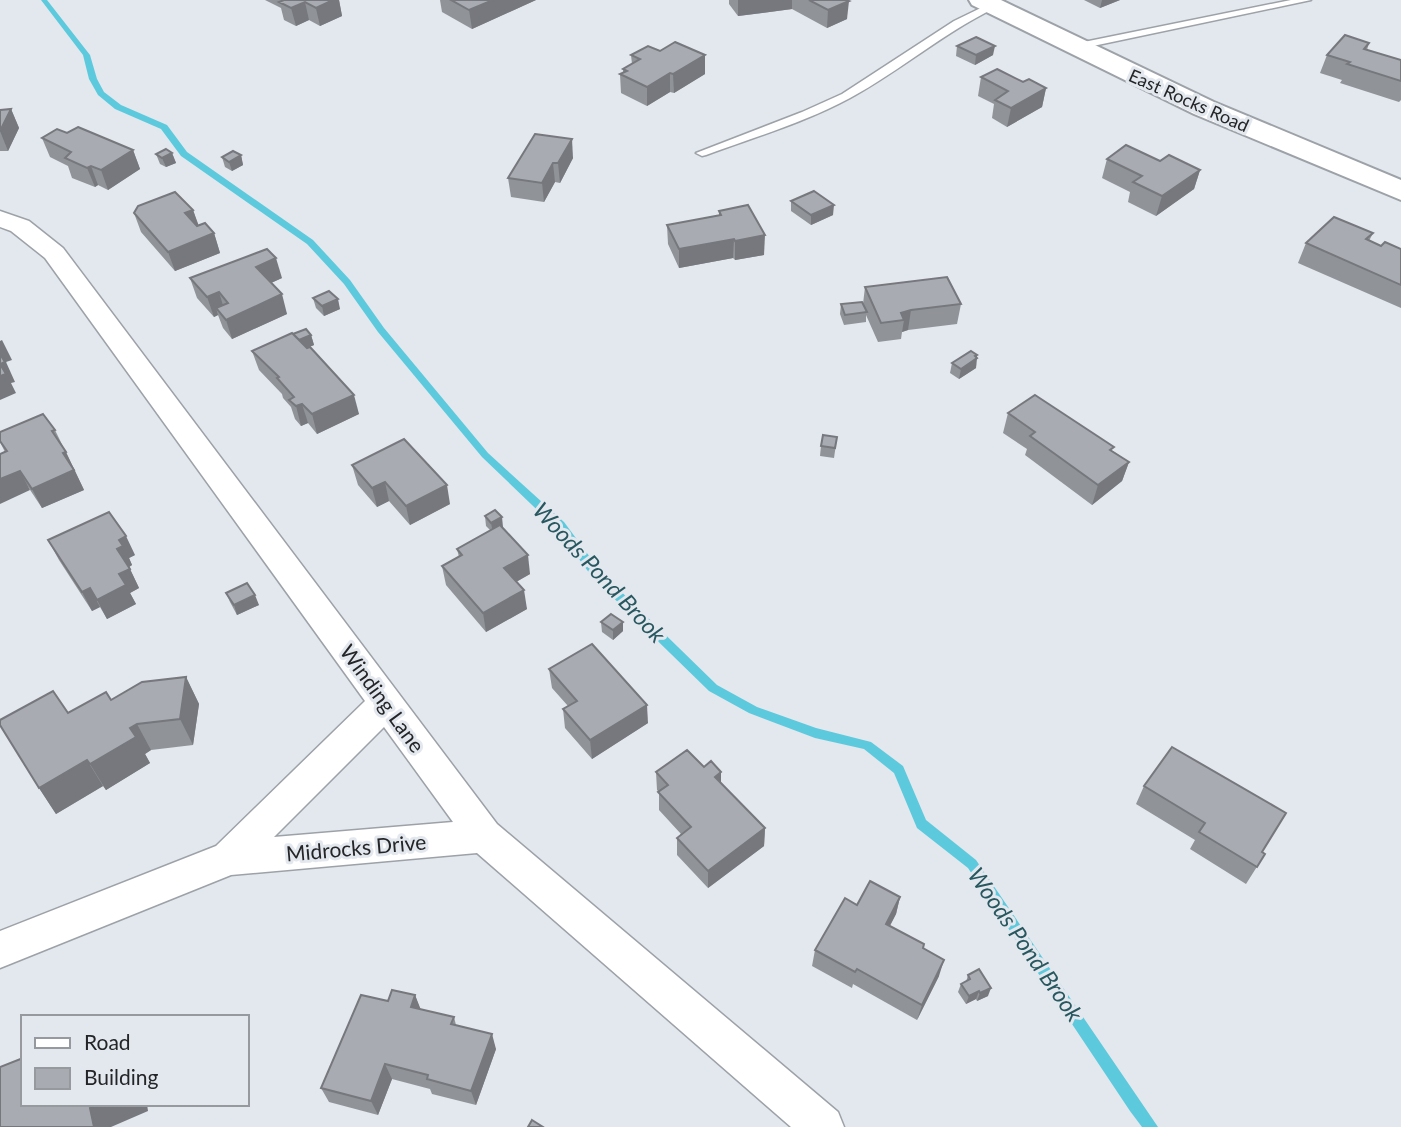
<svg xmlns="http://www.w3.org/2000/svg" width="1401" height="1127" viewBox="0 0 1401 1127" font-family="Lato,sans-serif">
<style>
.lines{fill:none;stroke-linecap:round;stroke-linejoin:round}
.stream{fill:#5ccadc;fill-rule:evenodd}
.lane-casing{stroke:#9da2a8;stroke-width:3}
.street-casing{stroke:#9da2a8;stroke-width:3}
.secondary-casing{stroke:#9da2a8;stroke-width:4}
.lane{fill:#fff;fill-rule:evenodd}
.street{fill:#fff;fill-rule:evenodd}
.secondary{fill:#fff;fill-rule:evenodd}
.wall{fill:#909499}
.shaded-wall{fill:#76787d}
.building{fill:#a8acb2;stroke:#76787d;stroke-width:2}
.labels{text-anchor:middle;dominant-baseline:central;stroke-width:6;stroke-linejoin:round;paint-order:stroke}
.far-street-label{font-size:18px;fill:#232527;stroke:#e3e7ee}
.street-label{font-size:21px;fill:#232527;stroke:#e3e7ee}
.water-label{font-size:23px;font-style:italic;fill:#27575f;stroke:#e3e7ee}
</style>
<rect width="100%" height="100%" fill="#e3e7ee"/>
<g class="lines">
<!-- stream -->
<path class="stream" d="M41,0H47L90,55L97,79L104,92L121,105L167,125L187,152L313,240L350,280L384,328L488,453L564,522L601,572L717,685L757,707L816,728L871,742L903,766L926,820L976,860L1158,1127H1142L1130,1111L968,868L917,828L894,773L864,749L815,738L749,713L709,691L593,578L556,528L482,457L378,332L344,284L307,244L181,156L161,129L115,109L98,95L89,79L83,55Z"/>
<defs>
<g id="lane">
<path d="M1291,0H1311L1074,50L1069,47L1074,44Z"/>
<path d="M991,3L996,6L995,8C943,33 900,71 850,98C804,123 754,137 706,155L702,156L696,153L802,112L842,94L954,21Z"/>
</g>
<path id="street" d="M0,211L29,221L63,248L497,824L838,1112L844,1127H791L477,853L231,875L0,968V931L216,846L365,701L45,258L11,231L0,227ZM384,727L453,822L274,837Z"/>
<path id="secondary" d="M969,0H1001L1214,102L1401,180V200L1194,114L972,5Z"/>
</defs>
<!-- lane casing -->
<use href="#lane" class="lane-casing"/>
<!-- street casing -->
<use href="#street" class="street-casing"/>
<!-- secondary casing -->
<use href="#secondary" class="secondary-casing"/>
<!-- lane -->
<use href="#lane" class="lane"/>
<!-- street -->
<use href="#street" class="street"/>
<!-- secondary -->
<use href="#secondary" class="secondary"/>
</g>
<!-- wall -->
<g class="wall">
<path d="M265,0H339L342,16L320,26L309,20L296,26L284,20L281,8Z"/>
<path d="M440,0H536L472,29L442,12Z"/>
<path d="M729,0H846L847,19L827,28L792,9L738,16L729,4Z"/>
<path d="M1084,0H1120L1100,8Z"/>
<path d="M1369,43L1367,50L1401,60V100L1399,102L1340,83L1342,80L1320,73L1327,55Z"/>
<path d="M957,46L993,55L975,65L956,56Z"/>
<path d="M631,55L705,74L674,93L670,92L647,106L621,93L620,74L623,73V69L632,64Z"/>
<path d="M981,77L1023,82L1046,88L1042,107L1007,127L992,118L994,104L978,96Z"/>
<path d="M11,109L19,128L8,151H0V110Z"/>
<path d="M67,133L133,150L140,169L108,190L98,185L95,187L72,178L68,166L50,157L42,138Z"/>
<path d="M535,134L573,158L560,183L555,182L544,202L511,197L508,178Z"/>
<path d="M172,153L176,163L166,167L160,164L156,154Z"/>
<path d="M241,155L243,165L232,171L225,167L222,157Z"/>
<path d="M1107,159L1160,161L1200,170L1194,189L1156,216L1128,202L1130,192L1102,178Z"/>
<path d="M791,201L833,215L811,225L791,211Z"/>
<path d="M193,210L198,225L214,233L220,253L175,271L141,232L134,213Z"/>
<path d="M719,211L764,255L735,260L733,258L679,268L668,244L667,225L719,215Z"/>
<path d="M1373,233L1369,241L1381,246L1401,249V308L1298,263L1306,243Z"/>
<path d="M190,278H282L271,283L287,314L232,339L223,328L218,315L214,317L197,298Z"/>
<path d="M865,287L961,304L957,324L908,330L902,332L901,339L878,342L866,315V322L844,325L840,314L841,304H863Z"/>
<path d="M313,298L340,309L324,316L316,308Z"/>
<path d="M293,334L311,335L314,345L306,348L359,414L317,434L308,423L301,426L295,419L291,407L283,398L282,394L259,370L252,351Z"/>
<path d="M977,355L976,368L959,379L950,373L952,363Z"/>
<path d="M1008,413L1113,451L1129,462L1122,481L1092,505L1025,455L1027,449L1003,433Z"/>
<path d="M55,430L84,490L42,508L5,452L0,442V432Z"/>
<path d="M837,437L834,458L820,456L821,446Z"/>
<path d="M352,465L450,504L410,525L389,501L377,507L358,485Z"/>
<path d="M485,516L502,517V528L530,574L516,582L527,609L486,632L446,585L442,566L459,557L457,549L490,530L486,526Z"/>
<path d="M48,540L135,555L129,558L132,565L129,567L139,588L130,593L136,604L107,619L100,607L92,611L59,560Z"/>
<path d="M226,593L259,605L237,615L230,602Z"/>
<path d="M601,622H623V631L613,640L602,632Z"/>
<path d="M549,669L648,723L592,759L565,728L563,709L568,706L552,688Z"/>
<path d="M186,677L199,704L193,745L151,750L145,754L150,763L106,790L103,786L56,814L39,788L68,713Z"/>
<path d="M704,767L721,772V783L765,828L764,846L708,888L677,855V838L681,834L659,810V792L657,790L656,772Z"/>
<path d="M1144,786L1265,854L1246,884L1190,849L1195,840L1136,804Z"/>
<path d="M900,897L896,914L890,926L923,948L939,976L917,1020L853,984L852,988L812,966L815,950L857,905Z"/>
<path d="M968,975L988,996L977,1001L976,999L966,1004L958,992L961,984L966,982Z"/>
<path d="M415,995L420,1009L454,1017L456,1025L496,1049L476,1105L432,1094L430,1089L392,1079L378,1115L329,1102L321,1088L388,1001Z"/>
</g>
<!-- shaded-wall -->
<g class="shaded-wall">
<path d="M314,0H339L342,16L320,26Z"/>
<path d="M493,0H536L472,29L469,10Z"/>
<path d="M738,0H792V9L738,16Z"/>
<path d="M1102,0H1120L1100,8Z"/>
<path d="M849,1L847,19L827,28L828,10Z"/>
<path d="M305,2L309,20L296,26L291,8Z"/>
<path d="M995,46L993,55L975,65L976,55Z"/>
<path d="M705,55V74L674,93L673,74Z"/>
<path d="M670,73V92L647,106V87Z"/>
<path d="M1046,88L1042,107L1007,127L1011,108Z"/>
<path d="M11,109L19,128L8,151L0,131Z"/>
<path d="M572,139L573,158L560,183L558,163Z"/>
<path d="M133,150L140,169L108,190L101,170Z"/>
<path d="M172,153L176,163L166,167L162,158Z"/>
<path d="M241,155L243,165L232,171L229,162Z"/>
<path d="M553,163L555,182L544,202L542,183Z"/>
<path d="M91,166L98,185L95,187L87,168Z"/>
<path d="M1200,170L1194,189L1156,216L1162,196Z"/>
<path d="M834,205L833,215L811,225V215Z"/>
<path d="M193,210L200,229L185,213Z"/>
<path d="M214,233L220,253L175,271L168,252Z"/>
<path d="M765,235L764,255L735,260V241Z"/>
<path d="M734,239L733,258L679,268V249Z"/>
<path d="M276,258L282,278L262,287L256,267Z"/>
<path d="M219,292L225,312L216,308L218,315L214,317L207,297Z"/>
<path d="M282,294L287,314L232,339L226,320Z"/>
<path d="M338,299L340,309L324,316L322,306Z"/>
<path d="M911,310L908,330L902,332L904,320L901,313Z"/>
<path d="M311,335L314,345L302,350L299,340Z"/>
<path d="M2,340L12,360L6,362L15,382L11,383L16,393L0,400V341Z"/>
<path d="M977,355L976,368L959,379L961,369Z"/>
<path d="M354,395L359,414L317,434L312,414Z"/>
<path d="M302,404L308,423L301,426L296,406Z"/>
<path d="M66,452L84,490L42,508L32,489L63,453Z"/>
<path d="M1129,462L1122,481L1092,505L1098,485Z"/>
<path d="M20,471L30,490L0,504V479Z"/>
<path d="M385,482L389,501L377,507L372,488Z"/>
<path d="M447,485L450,504L410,525L406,506Z"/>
<path d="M502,517L503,527L493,533L491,523Z"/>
<path d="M126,536L135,555L129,558L132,565L126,569L117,549L119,540Z"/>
<path d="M528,555L530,574L507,587L504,568Z"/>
<path d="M130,569L139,588L130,593L136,604L107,619L97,600L119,574Z"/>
<path d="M90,588L100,607L92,611L82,592Z"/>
<path d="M524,590L527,609L486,632L483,613Z"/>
<path d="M255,595L259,605L237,615L234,605Z"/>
<path d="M623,622V631L613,640V630Z"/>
<path d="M186,677L199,704L193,745L180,719Z"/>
<path d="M647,705L648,723L592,759L590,740Z"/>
<path d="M137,724L151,750L145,754L150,763L106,790L90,764L130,728Z"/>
<path d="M87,760L103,786L56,814L39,788Z"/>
<path d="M721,772V790L715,777Z"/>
<path d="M765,828L764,846L708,888V871Z"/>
<path d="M900,897L896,914L882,940L886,924Z"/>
<path d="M944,960L939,976L917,1020L922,1005Z"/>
<path d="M991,988L988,996L977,1001L980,993Z"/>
<path d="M979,991L976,999L966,1004L969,996Z"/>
<path d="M415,995L421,1010L411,1007Z"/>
<path d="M492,1034L496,1049L476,1105L471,1091Z"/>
<path d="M385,1064L392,1079L378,1115L371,1101Z"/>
<path d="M99,1104H147L148,1111L111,1127H94L90,1108Z"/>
</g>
<!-- building -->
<g class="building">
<path d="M284,0H333L316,8L305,2L291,8L279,2Z"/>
<path d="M451,0H493L469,10Z"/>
<path d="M809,0H846L849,1L828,10Z"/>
<path d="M1345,35L1369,43L1364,49L1401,60V81L1347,64L1350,62L1327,55Z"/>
<path d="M976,37L995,46L976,55L957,46Z"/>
<path d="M675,42L705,55L673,74L670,73L647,87L620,74L627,71L623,69L640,59L631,55L648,46L660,51Z"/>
<path d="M997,69L1023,82L1029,79L1046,88L1011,108L995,100L1008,91L981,77Z"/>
<path d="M11,109L0,131V110Z"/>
<path d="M78,127L133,150L101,170L91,166L87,168L65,158L71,152L42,138L57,129L67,133Z"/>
<path d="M535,134L572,139L558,163H553L542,183L508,178Z"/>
<path d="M1126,145L1160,161L1169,155L1200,170L1162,196L1133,182L1142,176L1107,159Z"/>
<path d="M166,149L172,153L162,158L156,154Z"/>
<path d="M233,151L241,155L229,162L222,157Z"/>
<path d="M814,191L834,205L811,215L791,201Z"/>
<path d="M175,192L193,210L185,213L197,226L205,223L214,233L168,252L134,213L138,206Z"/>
<path d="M748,205L765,235L735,241L734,239L679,249L667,225L721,215L719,211Z"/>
<path d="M1334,217L1373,233L1366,239L1381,246L1385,242L1401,249V285L1306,243Z"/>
<path d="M267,249L276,258L256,267L282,294L226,320L216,308L228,303L219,292L207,297L190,278Z"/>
<path d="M947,277L961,304L911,310L901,313L904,320L881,323L865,287Z"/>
<path d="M329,291L338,299L322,306L313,298Z"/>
<path d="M862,302L867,312L845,315L841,304Z"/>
<path d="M306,329L311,335L299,340L293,334Z"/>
<path d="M292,333L307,348L310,347L354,395L312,414L302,404L296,406L289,400L294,397L277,378L279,377L252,351Z"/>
<path d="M971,351L977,355L975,356L977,358L961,369L952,363Z"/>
<path d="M0,354L5,362L0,364L6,374L0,376Z"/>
<path d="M1035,395L1114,447L1110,450L1129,462L1098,485L1030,436L1035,432L1008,413Z"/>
<path d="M43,414L55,430L52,431L66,452L63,453L74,470L32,489L20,471L0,479V454L7,451L0,441V432Z"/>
<path d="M823,435L837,437L835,448L821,446Z"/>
<path d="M404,439L447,485L406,506L385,482L372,488L352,465Z"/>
<path d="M495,510L502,517L491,523L485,516Z"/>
<path d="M109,512L126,536L119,540L123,546L117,549L130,569L119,574L126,585L97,600L90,588L82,592L48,540Z"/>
<path d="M500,525L528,555L504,568L524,590L483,613L442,566L462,555L457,549Z"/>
<path d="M247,583L255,595L234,605L226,593Z"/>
<path d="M611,614L623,622L613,630L601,622Z"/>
<path d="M592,644L647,705L590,740L563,709L577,701L549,669Z"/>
<path d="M186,677L180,719L137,724L130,728L136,737L90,764L87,760L39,788L0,725V720L53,691L68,713L106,692L111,700L142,682Z"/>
<path d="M1172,747L1286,813L1262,852L1265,854L1257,867L1199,832L1205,823L1144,786Z"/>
<path d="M687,750L704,767L711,761L721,772L715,777L765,828L708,871L677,838L691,827L658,792L668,785L656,772Z"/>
<path d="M870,881L900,897L886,924L924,944L923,948L944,960L922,1005L857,969L855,972L815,950L845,898L857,905Z"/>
<path d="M979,969L991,988L980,993L979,991L969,996L961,984L970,979L968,975Z"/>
<path d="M392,990L415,995L411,1007L454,1017L451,1024L492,1034L471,1091L427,1079L428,1075L385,1064L371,1101L321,1088L361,995L388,1001Z"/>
<path d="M23,1058V1104H99L90,1108L94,1127H0V1067Z"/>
<path d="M532,1120L543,1127H528Z"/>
</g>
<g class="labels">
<!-- far-street labels -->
<g class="far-street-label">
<text transform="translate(1189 100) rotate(24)">East Rocks Road</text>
</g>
<!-- street labels -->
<g class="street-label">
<text transform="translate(383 698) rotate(54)">Winding Lane</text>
<text transform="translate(356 847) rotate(-5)">Midrocks Drive</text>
</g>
<!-- water labels -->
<g class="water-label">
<text transform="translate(600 572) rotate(47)">Woods Pond Brook</text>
<text transform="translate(1026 944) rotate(55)">Woods Pond Brook</text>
</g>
</g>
<!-- legend -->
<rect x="21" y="1015" width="228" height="91" fill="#e3e7ee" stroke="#96999e" stroke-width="2"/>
<rect x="35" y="1038" width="35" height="10" fill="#ffffff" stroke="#96999e" stroke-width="2"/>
<text x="84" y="1050" font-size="21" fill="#232527">Road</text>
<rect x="35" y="1068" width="35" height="21" fill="#a8acb2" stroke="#96999e" stroke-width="2"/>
<text x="84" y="1085" font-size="21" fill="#232527">Building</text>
</svg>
